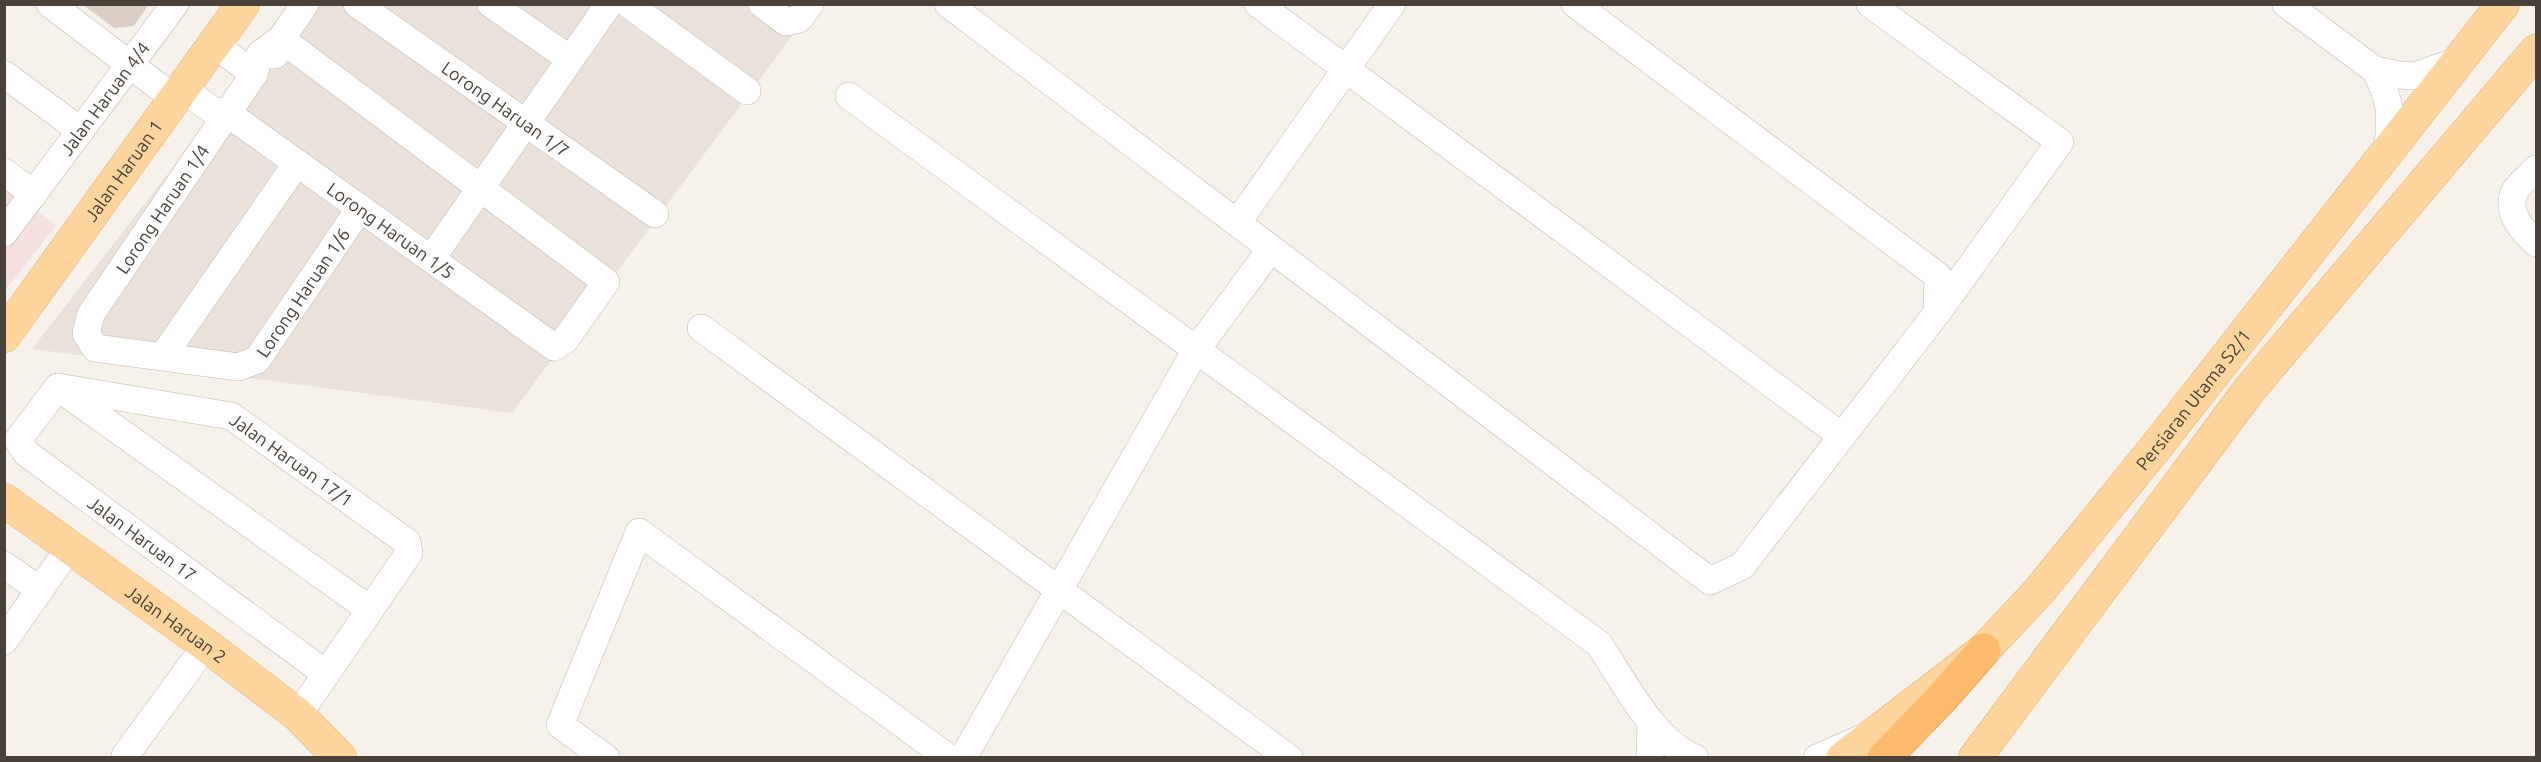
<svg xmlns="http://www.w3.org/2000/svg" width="2541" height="762" viewBox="0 0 2541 762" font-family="Ubuntu,sans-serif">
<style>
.residential{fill:#eae2da}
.medical{fill:#f6dfdf}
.building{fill:#dbcec4}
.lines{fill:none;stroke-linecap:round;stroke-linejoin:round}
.minor-casing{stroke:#c2b8ae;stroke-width:28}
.major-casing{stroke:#e5af6a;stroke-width:34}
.highway-casing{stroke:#df8d3c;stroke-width:34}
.minor{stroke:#fff;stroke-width:27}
.major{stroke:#fed59c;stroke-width:33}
.highway{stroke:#febb6e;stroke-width:33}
.labels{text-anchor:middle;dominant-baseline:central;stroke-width:5;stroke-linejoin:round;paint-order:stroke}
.street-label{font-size:18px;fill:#4a4139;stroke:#fff}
</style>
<rect width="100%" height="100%" fill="#f6f1eb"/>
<!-- residential -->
<path class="residential" d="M287,5H815L512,413L32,349L170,171Z"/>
<!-- medical -->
<path class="medical" d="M5,187L56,225L5,291Z"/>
<!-- building -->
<path class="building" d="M82,4H149L134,26L114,28Z"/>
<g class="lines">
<defs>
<g id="minor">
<path d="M50,4L175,99"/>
<path id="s1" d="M357,4L655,214"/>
<path d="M491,4L570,59"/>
<path d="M628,4L747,91"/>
<path d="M762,4L786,22L799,19L810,4"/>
<path d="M948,4L1710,581L1742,566L1937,313L1938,276L1575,4"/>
<path d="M1258,4L1842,436"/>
<path d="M1870,4L2060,142L1937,313"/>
<path d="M2286,4L2375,70L2398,75L2415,76L2460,60"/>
<path id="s2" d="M281,39L260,54L254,74L91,314L86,333L95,348L238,367L257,360L360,208"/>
<path d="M214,44L254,74"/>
<path d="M275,55L281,39L305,4"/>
<path d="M2375,70C2393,104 2391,117 2387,155"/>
<path d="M4,74L81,131"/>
<path id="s3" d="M182,88L212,110L227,113L554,347L565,340L606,282L281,39"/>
<path d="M849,96L1599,644C1623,680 1654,742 1695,758"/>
<path d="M2536,169C2530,176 2517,185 2514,193C2506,212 2523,232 2536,243"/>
<path d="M4,172L34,194"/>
<path d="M1237,223L1392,4"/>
<path id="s4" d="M4,233L175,4"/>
<path d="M431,259L609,4"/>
<path d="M701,328L1289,758"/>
<path d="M163,356L297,163"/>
<path id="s5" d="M58,387L231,416L407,542L409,553L298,715"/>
<path id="s6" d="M58,387L18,440L26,453L325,673"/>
<path d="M63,391L369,609"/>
<path d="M4,565L40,590"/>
<path d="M4,641L70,547"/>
<path d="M125,756L206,645"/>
<path d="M606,758L560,725L639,532L949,758"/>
<path d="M963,758L1196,350L1271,249"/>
<path d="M1650,758L1651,723"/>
<path d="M1817,758L1860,739"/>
</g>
<g id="major">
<path id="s7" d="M4,336L243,4"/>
<path id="s8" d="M4,500L206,645L298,715L340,758"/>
<path id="s9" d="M1843,758L1984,650L2040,590L2160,442L2503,4"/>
<path d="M1975,758L2250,389L2536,51"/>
</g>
<path id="highway" d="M1884,758L1942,698L1984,650"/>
</defs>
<!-- minor casing -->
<use href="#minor" class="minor-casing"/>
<!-- major casing -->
<use href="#major" class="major-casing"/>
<!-- highway casing -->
<use href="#highway" class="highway-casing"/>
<!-- minor -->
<use href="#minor" class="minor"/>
<!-- major -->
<use href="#major" class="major"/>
<!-- highway -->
<use href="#highway" class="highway"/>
</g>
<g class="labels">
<!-- street labels -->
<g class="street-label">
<text stroke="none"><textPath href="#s4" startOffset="168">Jalan Haruan 4/4</textPath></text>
<text stroke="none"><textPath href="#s1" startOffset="182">Lorong Haruan 1/7</textPath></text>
<text stroke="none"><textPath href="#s7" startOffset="204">Jalan Haruan 1</textPath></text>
<text transform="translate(162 209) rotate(-56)">Lorong Haruan 1/4</text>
<text stroke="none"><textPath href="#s3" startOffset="254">Lorong Haruan 1/5</textPath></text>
<text stroke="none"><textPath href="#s2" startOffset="620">Lorong Haruan 1/6</textPath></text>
<text stroke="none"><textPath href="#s9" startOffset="504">Persiaran Utama S2/1</textPath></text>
<text stroke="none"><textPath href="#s5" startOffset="250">Jalan Haruan 17/1</textPath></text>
<text stroke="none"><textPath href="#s6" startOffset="226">Jalan Haruan 17</textPath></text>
<text stroke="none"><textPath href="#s8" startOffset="212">Jalan Haruan 2</textPath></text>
</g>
</g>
<!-- border -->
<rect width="2541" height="762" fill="none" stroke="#4a4139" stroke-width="12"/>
</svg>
